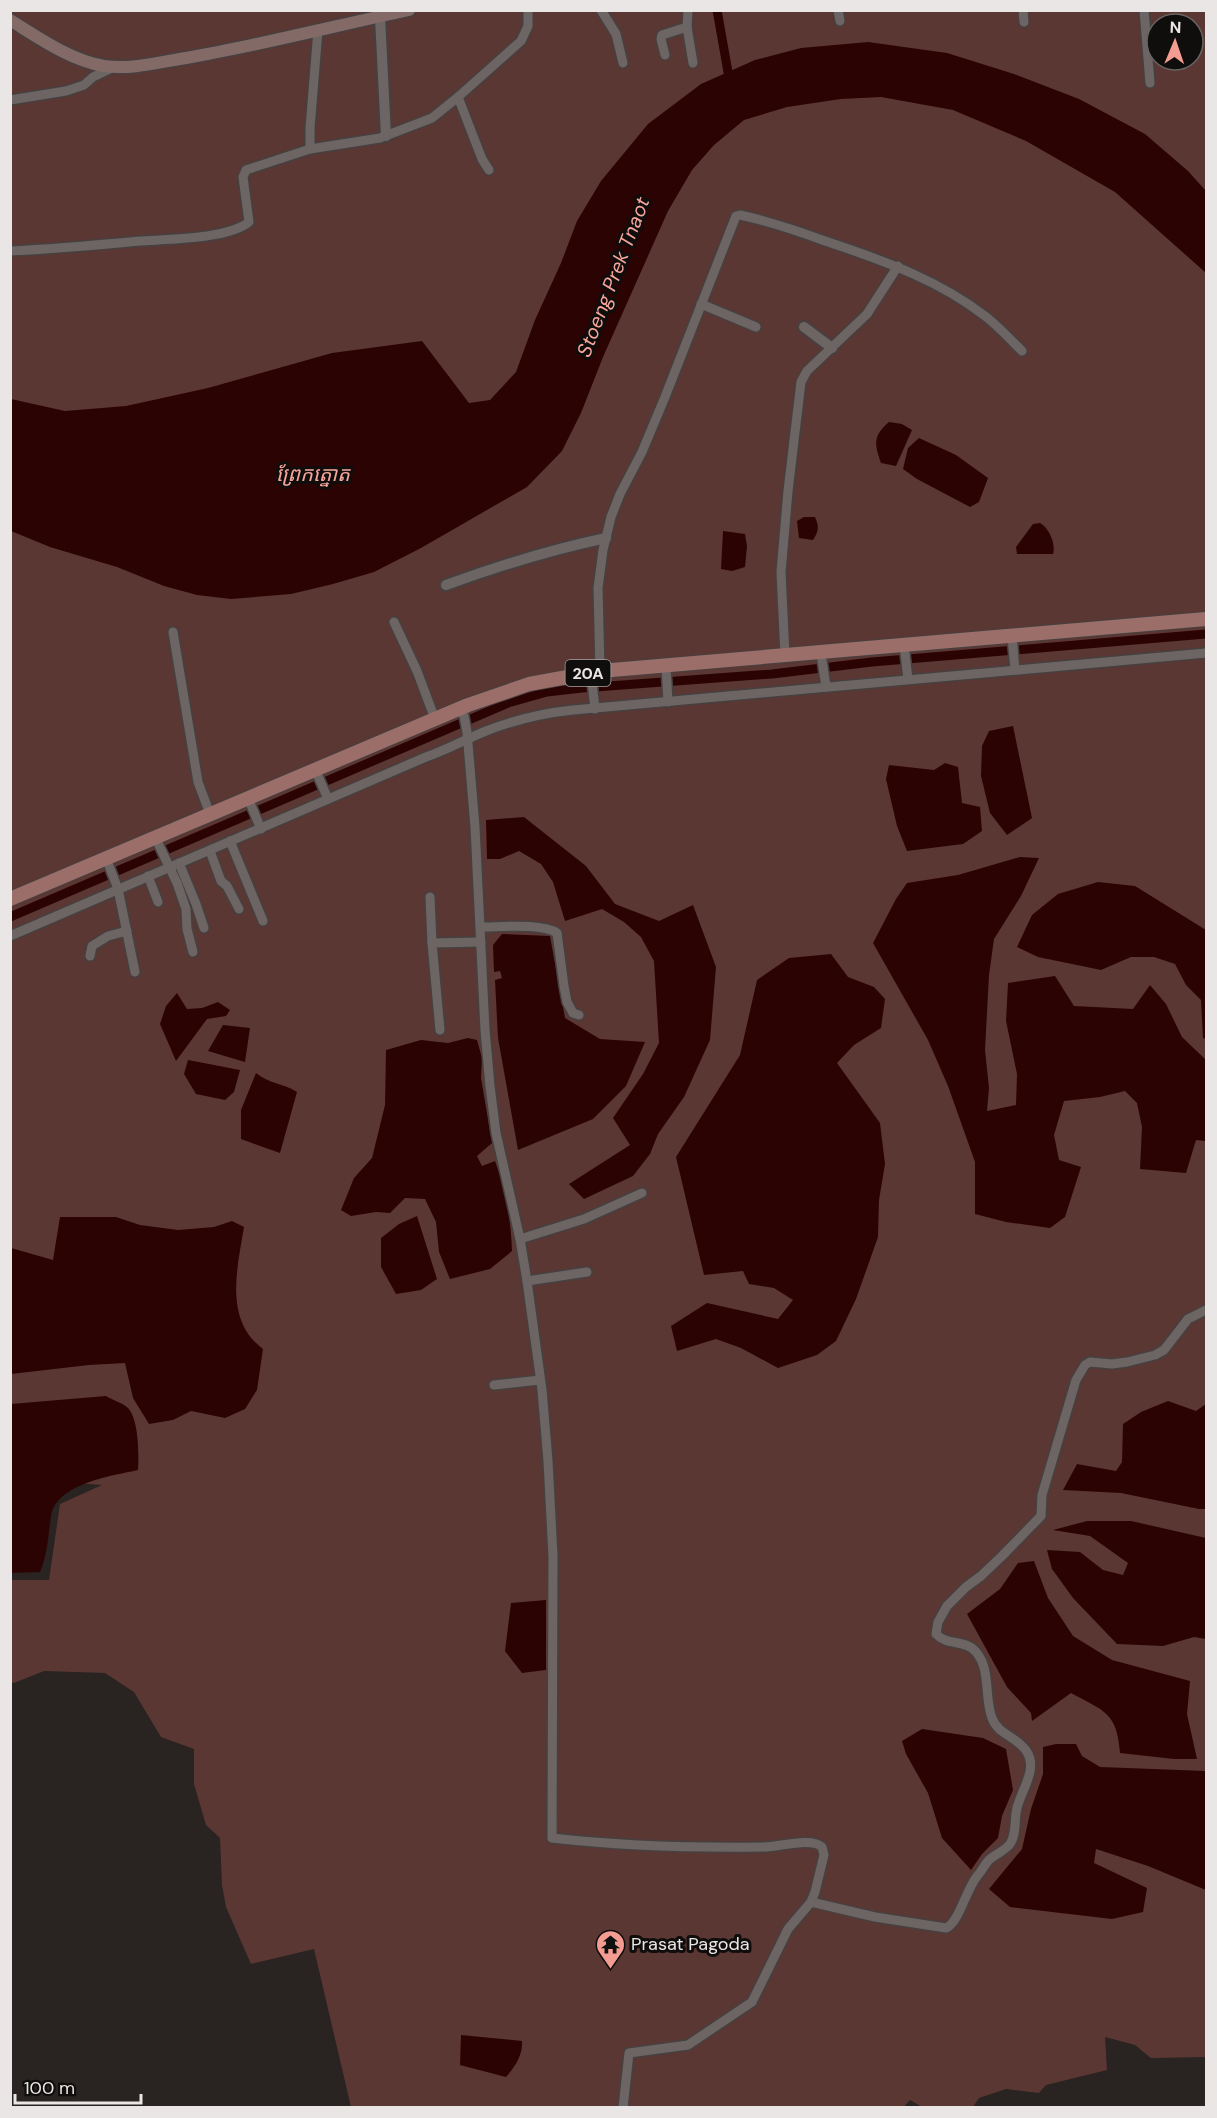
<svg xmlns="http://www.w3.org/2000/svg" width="1217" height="2118" viewBox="0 0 1217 2118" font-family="'DM Sans','Noto Sans Khmer',sans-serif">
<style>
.green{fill:#5b3733;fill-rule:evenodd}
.water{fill:#2c0303}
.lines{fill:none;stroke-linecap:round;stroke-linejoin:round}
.canal{stroke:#2c0303;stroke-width:9}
.minor-casing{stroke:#464040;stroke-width:12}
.tertiary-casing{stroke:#464040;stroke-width:14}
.secondary-casing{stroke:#464040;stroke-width:15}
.primary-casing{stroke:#464040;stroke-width:16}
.minor{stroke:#6c6564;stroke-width:9}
.tertiary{stroke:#6c6564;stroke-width:10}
.secondary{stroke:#846a66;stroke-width:12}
.primary{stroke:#9c6e69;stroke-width:14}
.labels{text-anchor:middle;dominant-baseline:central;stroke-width:6;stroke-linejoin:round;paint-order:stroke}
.shield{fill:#100d0d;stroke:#a9a5a4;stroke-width:1.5}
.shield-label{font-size:16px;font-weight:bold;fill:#eae6e5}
.poi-label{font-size:18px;fill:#eae6e5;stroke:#100d0d;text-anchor:start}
.water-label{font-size:20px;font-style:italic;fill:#f8a59b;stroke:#100d0d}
</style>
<rect width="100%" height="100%" fill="#292322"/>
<!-- green -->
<path class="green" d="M10,11H1206V2057L1151,2058L1135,2045L1105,2037L1107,2070L1046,2085L1039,2093L1006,2089L979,2098L973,2107H922L910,2100L903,2108L351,2107L314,1949L251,1964L226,1907L222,1885L220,1838L206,1825L194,1784V1749L161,1737L134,1692L105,1673L44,1671L14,1683L11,1682V1580H49L60,1504L102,1485L11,1478ZM1157,24H1193V60H1157Z"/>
<!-- water -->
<g class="water">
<path d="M868,42L947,53L1014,74L1079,99L1145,134L1188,171L1206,191V273L1115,192L1026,141L953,110L881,97L841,99L787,107L744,120L714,145L692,170L668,211L603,357L581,413L562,451L527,487L421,548L374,572L333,584L291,594L231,599L197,595L164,586L117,567L50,547L11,531V399L65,411L126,406L208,388L332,353L422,341L469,403L490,400L516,372L535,320L561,263L577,221L601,181L648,124L701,84L755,60L801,48Z"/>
<path d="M889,422L902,424L912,430L896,466L881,463C874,443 873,436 889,422Z"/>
<path d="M919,438L956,455L988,478L979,502L970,507L917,479L903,469L908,448Z"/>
<path d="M804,517H815C819,526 819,531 813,540L799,538L797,521Z"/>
<path d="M1040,523C1049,528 1056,544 1053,554H1017L1016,547L1033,524Z"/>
<path d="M723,531L745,534L747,546L745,567L732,571L721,569Z"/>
<path d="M1013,726L1032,818L1007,835L990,813L981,776L982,746L989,731Z"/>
<path d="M945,763L958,767L962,803L980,807L982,831L963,844L907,851L897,826L886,779L889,765L934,770Z"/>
<path d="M524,817L586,866L615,904L659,921L693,905L716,967L710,1040L684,1097L658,1134L650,1154L633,1176L584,1199L569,1184L630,1145L613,1118L643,1074L659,1043L654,961L641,937L624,922L602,909L565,921L553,882L541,864L519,851L500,859H487L486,820Z"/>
<path d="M1020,857L1039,858L1021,896L994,939L989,975L985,1050L989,1088L987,1111L1016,1105L1017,1074L1006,1021L1008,983L1055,976L1074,1006L1133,1009L1150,985L1166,1004L1182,1037L1206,1060V1141L1196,1140L1186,1173L1140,1169L1142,1127L1137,1103L1125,1091L1100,1097L1064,1101L1054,1135L1059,1160L1081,1167L1065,1217L1050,1228L1006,1222L975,1214V1162L948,1086L928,1040L873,943L896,899L907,883L958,875Z"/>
<path d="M1098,882L1135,886L1206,930V1039L1203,1038L1201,1000L1186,985L1175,964L1154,957H1131L1101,970L1038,957L1017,947L1032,915L1058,894Z"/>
<path d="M502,934L550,936L565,1018L600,1039L645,1042L626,1086L593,1119L518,1150L498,1038L495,980L502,978L500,971L494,972L493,945Z"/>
<path d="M831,954L848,977L874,987L885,999L881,1028L854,1045L837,1063L880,1123L885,1164L879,1200L878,1237L856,1299L836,1341L817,1355L778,1368L741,1348L716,1339L677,1351L671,1326L707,1303L778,1319L793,1300L774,1288L749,1284L743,1271L704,1275L676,1157L740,1055L757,980L789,958Z"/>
<path d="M177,993L187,1009L202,1008L218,1002L230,1010L226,1016L207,1019L176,1061L160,1024L166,1006Z"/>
<path d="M223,1025L250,1028L245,1062L208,1051Z"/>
<path d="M468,1038L477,1040L482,1058L481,1078L492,1143L477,1156L482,1166L495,1161C506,1191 511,1220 512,1251L490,1269L450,1279L439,1252L436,1222L425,1199L405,1198L390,1213L376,1212L351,1216L341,1210L354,1178L372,1158L385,1105L386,1050L421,1040L448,1043Z"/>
<path d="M188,1060L240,1070L234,1092L225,1100L196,1094L184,1074Z"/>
<path d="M256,1073C269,1084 283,1083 297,1092L280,1153L241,1139V1110Z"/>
<path d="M417,1216L437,1279L421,1290L396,1294L381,1267V1238L399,1224Z"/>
<path d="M60,1217H116L140,1225L178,1230L214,1227L232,1221L244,1227C237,1269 224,1320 263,1349L257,1390L245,1409L225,1418L191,1411L173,1420L149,1424L133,1398L125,1363L89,1365L11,1374V1248L53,1260Z"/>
<path d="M106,1396C112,1400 123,1403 128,1408C139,1420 139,1455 138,1470C112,1476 57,1483 51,1516C48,1536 48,1553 40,1572L11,1573V1404Z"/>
<path d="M1168,1401L1196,1411L1206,1404V1509H1199L1121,1493L1063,1490L1077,1464L1116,1471L1122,1462L1123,1424L1141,1412Z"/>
<path d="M1087,1521H1131L1206,1538V1639L1194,1637L1163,1646L1117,1644L1073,1598L1052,1569L1047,1550L1080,1552L1103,1570L1123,1575L1128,1563L1090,1536L1053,1530Z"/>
<path d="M1034,1561L1048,1598L1073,1636L1112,1660L1190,1681L1187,1714L1197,1759H1174L1120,1753C1117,1712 1104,1711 1071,1693L1032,1721L1031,1713L1007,1687L967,1614L1000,1589L1018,1563Z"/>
<path d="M546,1600V1670L522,1673L505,1651L511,1603Z"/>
<path d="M922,1729L983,1738L1006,1749L1013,1790L1002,1816L998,1838L982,1854L971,1870L942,1838L928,1793L906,1754L902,1741Z"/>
<path d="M1056,1744H1076L1082,1756L1100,1767L1206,1771V1890L1148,1866L1096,1849L1094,1863L1147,1888L1143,1912L1112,1919L1010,1907L989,1889L1022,1849L1031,1809L1043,1774V1747Z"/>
<path d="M461,2035L522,2041C523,2055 515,2067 506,2077L460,2065Z"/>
</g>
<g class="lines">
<!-- canal -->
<g class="canal">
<path d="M717,10L728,72"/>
<path d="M10,917L508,703L547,692L582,688L772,674L872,662L1206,634"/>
</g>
<defs>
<g id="minor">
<path d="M601,10L616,34L623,63"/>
<path d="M838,10L840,21"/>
<path d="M1023,10L1024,22"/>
<path d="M1144,10L1150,83"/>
<path d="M687,27L693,63"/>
<path d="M665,55L661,39L662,35L687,27L688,10"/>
<path d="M458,97L482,159L489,170"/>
<path d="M10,100L66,91L84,85L93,77L112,68"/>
<path d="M310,149V128L318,30"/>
<path d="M10,251C54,249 97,245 140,241C169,239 228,239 249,222L243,177L246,170L310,149L380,138L432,118L458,97L521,41L528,26V10"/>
<path d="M701,304L756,327"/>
<path d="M394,622L417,671L435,719"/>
<path d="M173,632L198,782L210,814"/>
<path d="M1012,636L1015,670"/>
<path d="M904,645L908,679"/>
<path d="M821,653L826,687"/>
<path d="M785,656L781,572L788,491L801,382L807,371L867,314L898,266"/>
<path d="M666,666L668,702"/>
<path d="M600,671L598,588L603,550L611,517L620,494L642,452L665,397L736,216L740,215C774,222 805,234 837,245C890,263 941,282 985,316C998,326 1010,339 1022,351"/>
<path d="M591,673L595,709"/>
<path d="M459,709L464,716L467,732L475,827L485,1030L490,1086L496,1133L520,1239L527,1281L542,1390L548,1461L553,1556L552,1838C622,1846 694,1848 764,1847C779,1847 811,1837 822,1847L824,1855L815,1892L811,1902L788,1929L752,2002L688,2045L629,2053L623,2108"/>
<path d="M315,769L328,799"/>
<path d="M248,798L261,829"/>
<path d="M155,837L177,883L186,909L187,929L193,952"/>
<path d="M230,841L263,921"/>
<path d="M210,851L221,881L227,886L239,909"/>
<path d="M106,858L118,889L135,972"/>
<path d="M179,863L196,904L204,928"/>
<path d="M148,876L158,902"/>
<path d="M430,897L432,943"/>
<path d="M481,927C500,927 542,923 557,933L564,986L567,1002L573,1013L579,1015"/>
<path d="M10,936L426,757C447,750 466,739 486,731C514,720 544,713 573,710L1206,653"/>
<path d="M90,956L92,946L108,936L127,931"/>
<path d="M440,1030L432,943L481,942"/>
<path d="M520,1239L584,1219L642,1193"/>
<path d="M527,1281L587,1272"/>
<path d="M494,1385L540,1380"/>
<path d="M811,1902L875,1917L946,1928C959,1923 966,1889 978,1875C982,1871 984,1865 989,1860C995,1854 1005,1851 1010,1844C1017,1834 1014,1819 1017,1808C1021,1791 1038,1769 1027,1752C1017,1736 998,1735 992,1718C984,1697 991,1669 976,1652C965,1639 947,1646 936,1634L938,1622L947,1606L966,1587L981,1576L1003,1555L1041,1516L1042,1495L1076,1380L1085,1365L1090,1362L1112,1364L1127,1362L1155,1355L1164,1350L1188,1319L1206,1310"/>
</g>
<g id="tertiary">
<path d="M380,17L386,136"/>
<path d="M804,327L832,348"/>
<path d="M446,585C501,565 549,550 606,538"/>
</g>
<path id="secondary" d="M10,20C39,38 70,60 104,66C131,70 160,62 186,58C261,45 334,26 409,10"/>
<path id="primary" d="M10,899L468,705L529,684L600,671L1206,619"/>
</defs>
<!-- minor casing -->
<use href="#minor" class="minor-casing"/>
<!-- tertiary casing -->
<use href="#tertiary" class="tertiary-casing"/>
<!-- secondary casing -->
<use href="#secondary" class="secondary-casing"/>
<!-- primary casing -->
<use href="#primary" class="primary-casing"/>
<!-- minor -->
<use href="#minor" class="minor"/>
<!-- tertiary -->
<use href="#tertiary" class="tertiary"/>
<!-- secondary -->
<use href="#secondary" class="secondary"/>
<!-- primary -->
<use href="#primary" class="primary"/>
</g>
<!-- icons -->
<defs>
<symbol id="temple-pin" viewBox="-11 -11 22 30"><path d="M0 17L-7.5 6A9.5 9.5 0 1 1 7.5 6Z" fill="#f59c92" stroke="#100d0d"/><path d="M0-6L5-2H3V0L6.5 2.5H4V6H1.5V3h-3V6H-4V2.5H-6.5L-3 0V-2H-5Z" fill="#111"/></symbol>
</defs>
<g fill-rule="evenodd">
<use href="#temple-pin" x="594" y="1928" width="33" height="45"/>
</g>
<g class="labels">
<!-- shield labels -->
<rect class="shield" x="565.5" y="660" width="45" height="26" rx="4.5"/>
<g class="shield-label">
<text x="588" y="673">20A</text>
</g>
<!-- poi labels -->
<g class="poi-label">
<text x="631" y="1944">Prasat Pagoda</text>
</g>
<!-- water labels -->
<g class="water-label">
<text transform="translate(613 277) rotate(-69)">Stoeng Prek Tnaot</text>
<text x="313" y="474">ព្រែកត្នោត</text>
</g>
</g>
<!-- border -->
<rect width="1217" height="2118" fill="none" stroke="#eae6e5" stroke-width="24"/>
<!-- north arrow -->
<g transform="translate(1175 42) rotate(2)"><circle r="28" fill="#100d0d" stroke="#676463" stroke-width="1.5"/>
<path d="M0-4.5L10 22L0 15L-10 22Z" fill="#f59c92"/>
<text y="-9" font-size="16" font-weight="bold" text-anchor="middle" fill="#eae6e5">N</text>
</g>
<!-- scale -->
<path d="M15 2094v9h126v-9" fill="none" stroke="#eae6e5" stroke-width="3"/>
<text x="24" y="2094" font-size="18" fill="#eae6e5" stroke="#100d0d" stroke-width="4.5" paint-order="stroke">100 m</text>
</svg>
